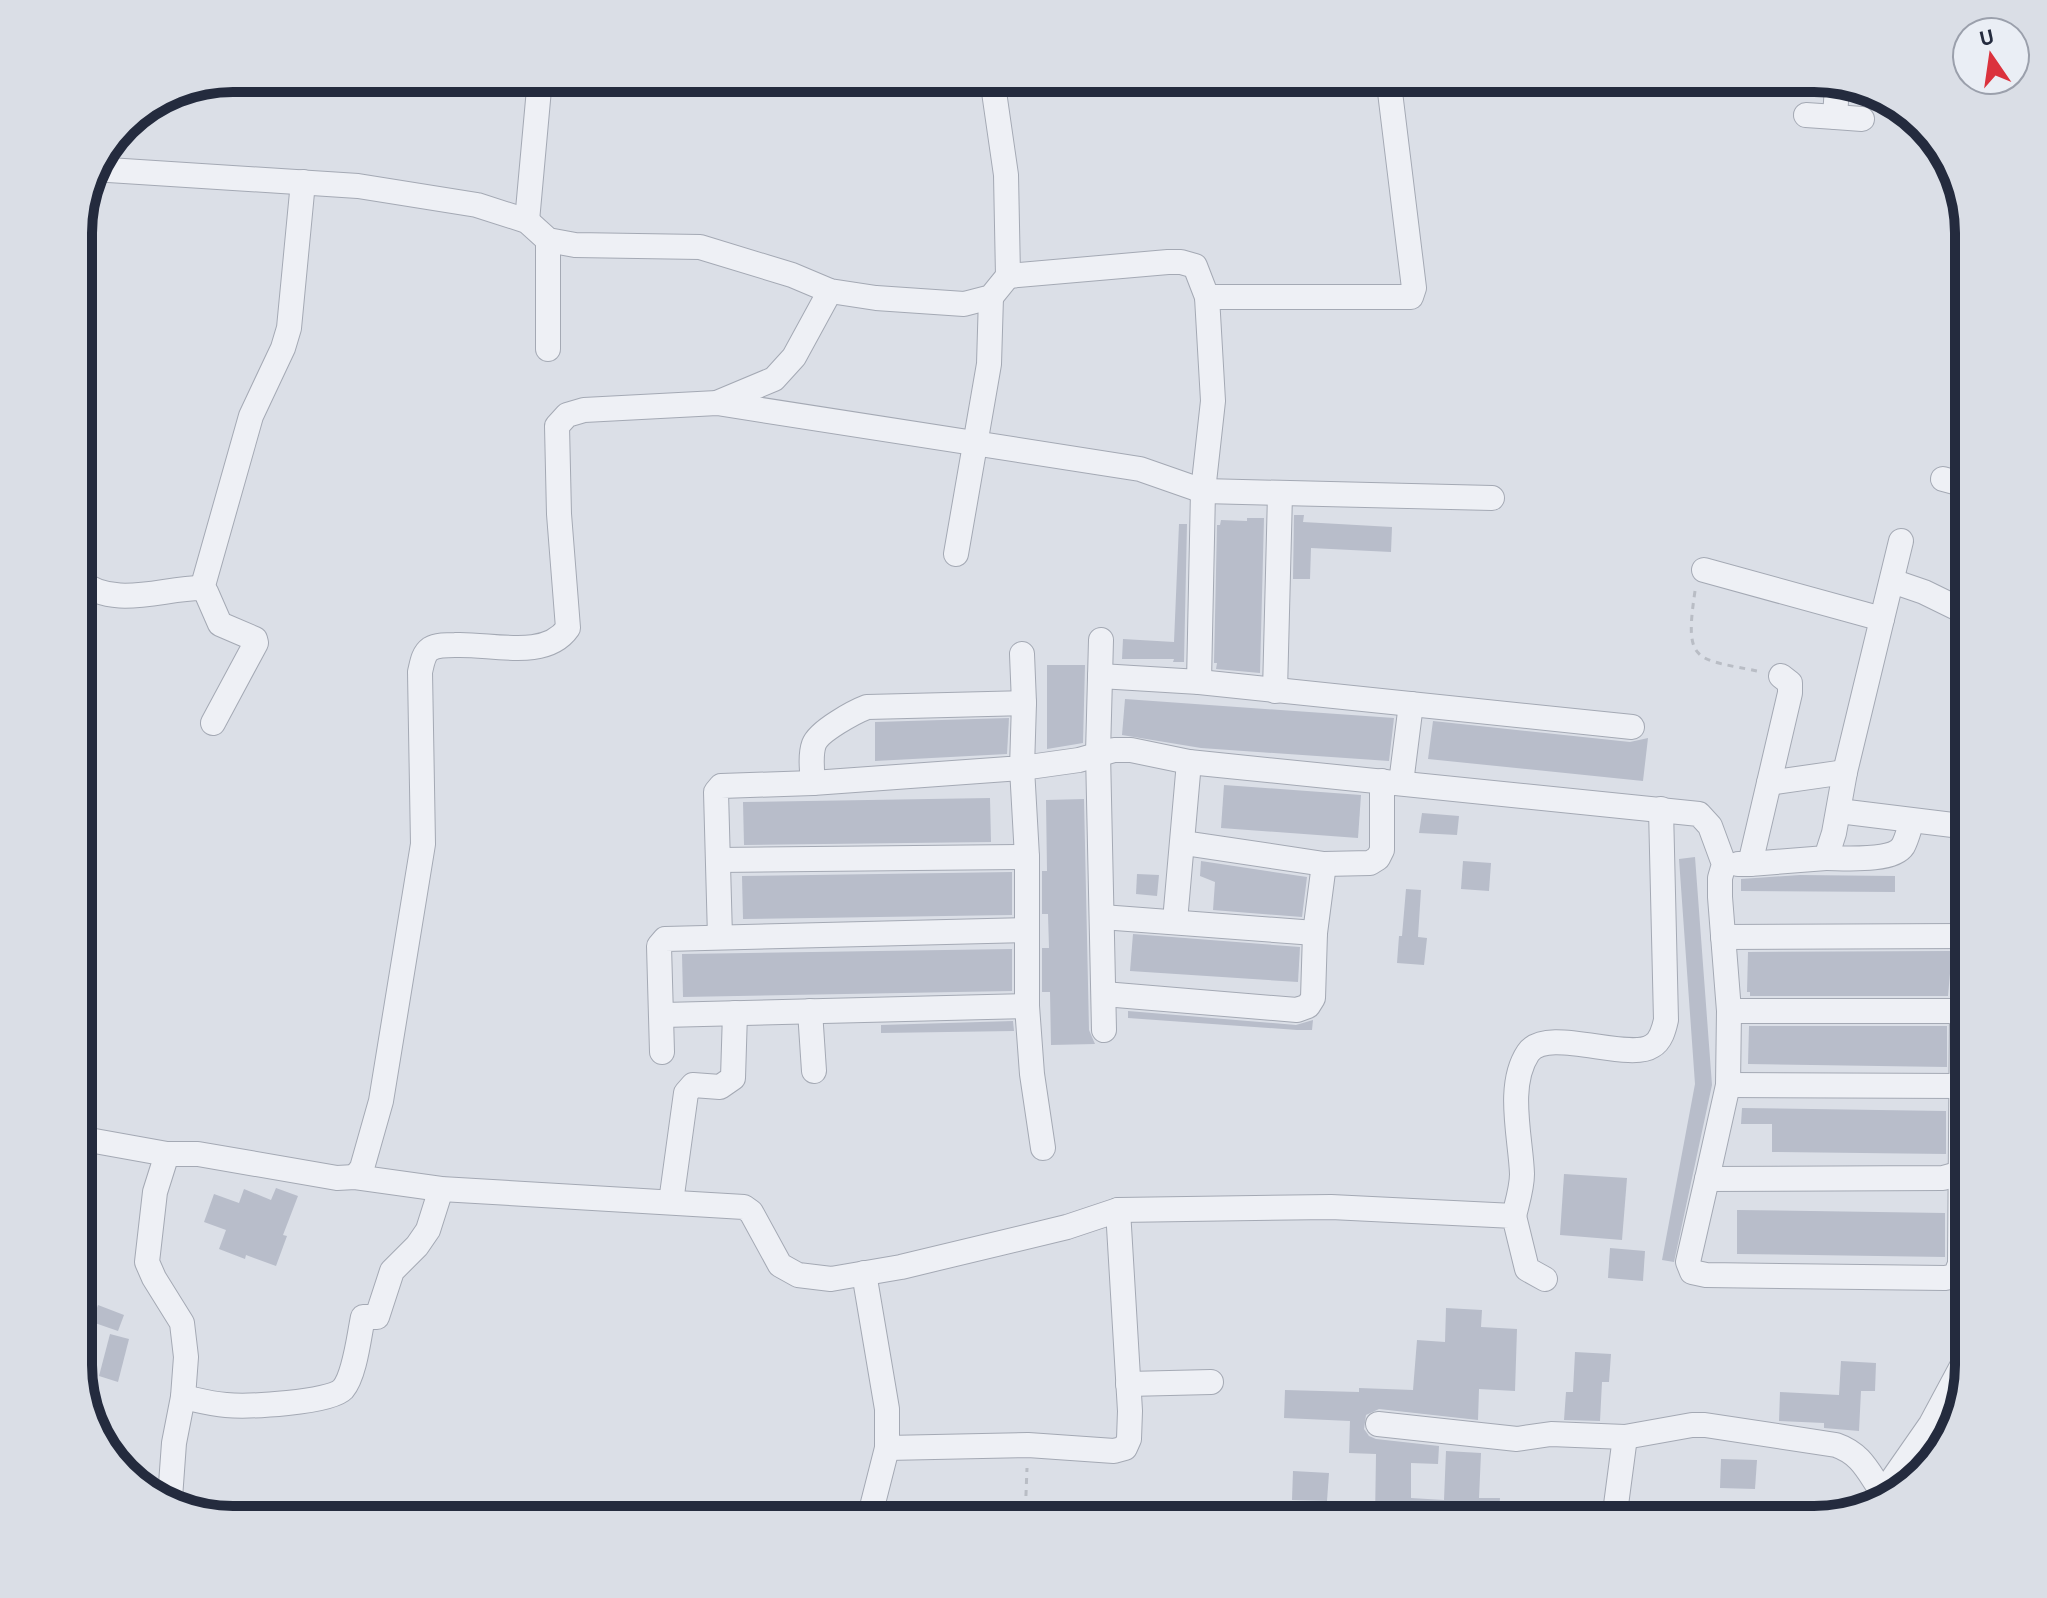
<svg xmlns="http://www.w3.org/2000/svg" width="2047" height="1598" viewBox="0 0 2047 1598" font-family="'Alegreya Sans',sans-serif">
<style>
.building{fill:#b8bdca}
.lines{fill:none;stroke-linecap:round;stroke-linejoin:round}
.minor-casing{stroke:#a4a9b4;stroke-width:26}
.path{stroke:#b9bdc5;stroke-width:3;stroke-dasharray:6 6;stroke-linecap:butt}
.minor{stroke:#eef0f5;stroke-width:24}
.rim{fill:none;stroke:#242b3e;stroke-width:10}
</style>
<rect width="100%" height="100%" fill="#dbdfe7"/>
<!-- building -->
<g class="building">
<path d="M1294,515H1304L1303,522L1392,527L1391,552L1311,548L1310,579H1293Z"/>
<path d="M1247,518H1264L1260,673L1216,669L1217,663H1214L1217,525H1220L1221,520L1247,521Z"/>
<path d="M1179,524H1187L1184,662H1173L1174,659H1122L1123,639L1174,642Z"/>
<path d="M1047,665H1085L1083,743L1047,749Z"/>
<path d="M1125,699L1394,718L1389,761L1201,748L1122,735Z"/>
<path d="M1009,718L1007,754L875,761V722Z"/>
<path d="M1433,721L1630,742L1648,738L1643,781L1428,759Z"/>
<path d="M1224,785L1361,795L1358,838L1221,828Z"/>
<path d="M990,798L991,842L744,845L743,802Z"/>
<path d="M1084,799L1089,1030L1095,1044L1051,1045L1050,992H1042V948H1049L1048,914H1042V871H1047L1046,800Z"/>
<path d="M1422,813L1459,816L1457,835L1419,833Z"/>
<path d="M1695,857L1712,1085L1674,1262L1662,1260L1695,1084L1679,859Z"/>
<path d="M1201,861L1307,877L1302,917L1213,910L1215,882L1200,876Z"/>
<path d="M1463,861L1491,863L1489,891L1461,889Z"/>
<path d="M1012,872V915L743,919L742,876Z"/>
<path d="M1137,874L1159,875L1157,896L1136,894Z"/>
<path d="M1800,875L1895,876V892L1741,891V879Z"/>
<path d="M1406,889L1421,890L1418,937L1427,938L1424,965L1397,963L1399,936H1402Z"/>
<path d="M1133,934L1300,947L1298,982L1130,971Z"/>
<path d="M1012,949V991L683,997L682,954Z"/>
<path d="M1952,951L1948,996H1750V992H1747L1748,952Z"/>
<path d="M1128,1011L1296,1025L1313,1020L1312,1030H1297L1128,1018Z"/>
<path d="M1013,1021L1014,1031L881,1033V1025Z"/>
<path d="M1749,1026H1947V1067L1748,1064Z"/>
<path d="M1742,1108L1946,1111V1154L1772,1152V1124H1741Z"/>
<path d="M1564,1174L1627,1178L1622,1240L1560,1235Z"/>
<path d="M276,1188L298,1196L283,1235L287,1236L276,1266L246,1255L245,1259L219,1249L226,1230L204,1222L214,1194L239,1203L244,1189L271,1200Z"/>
<path d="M1737,1210L1945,1213V1257L1737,1254Z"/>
<path d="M1610,1248L1645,1251L1643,1281L1608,1278Z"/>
<path d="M98,1305L124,1315L118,1331L92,1322Z"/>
<path d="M1446,1308L1482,1310L1481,1327L1517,1329L1515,1391L1479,1389L1478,1420L1379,1409L1366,1415L1364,1429L1369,1436L1376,1439L1439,1446L1438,1464L1411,1463V1498L1444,1500L1446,1451L1481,1453L1479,1498H1500L1499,1520H1375L1376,1454L1349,1453L1350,1421L1284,1418L1285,1390L1359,1392V1388L1413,1390L1417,1340L1445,1342Z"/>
<path d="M110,1334L129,1339L118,1382L99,1376Z"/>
<path d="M1575,1352L1611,1354L1609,1382H1602L1600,1421L1564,1420L1566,1392H1573Z"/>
<path d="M1841,1361L1876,1363L1875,1391H1861L1859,1431L1824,1428V1423L1779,1421L1780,1392L1839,1395Z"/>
<path d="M1721,1459L1757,1460L1755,1489L1720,1488Z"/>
<path d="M1293,1471L1329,1473L1327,1501L1292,1500Z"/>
</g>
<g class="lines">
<defs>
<g id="minor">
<path d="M1806,115L1835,117L1837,86"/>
<path d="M1835,117L1862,119"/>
<path d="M93,169L358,186L477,205L527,221L548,240L575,245L700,247L792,275L830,291L876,298L964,304L991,297L1008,276L1006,175L992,78"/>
<path d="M527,221L540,78"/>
<path d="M548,240V349"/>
<path d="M1008,276L1168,262H1181L1195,266L1207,297L1213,401L1203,491L1199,682"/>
<path d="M1207,297H1411L1414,288L1390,92"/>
<path d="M719,402L774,379L794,357L830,291"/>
<path d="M1943,479L1969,486"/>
<path d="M956,554L989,364L991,297"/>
<path d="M1704,570L1882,619L1845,772L1834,833L1826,858L1750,864"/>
<path d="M78,580C115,610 161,588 201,588L206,592L220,624L255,639L256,643L213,723"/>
<path d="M1892,581L1924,592L1969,614"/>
<path d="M202,589L251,416L283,348L289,328L303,182"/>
<path d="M1882,619L1901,541"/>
<path d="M1101,640L1098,753L1104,1030"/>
<path d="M1100,676L1199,682L1632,727"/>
<path d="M1275,691L1280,494"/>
<path d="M813,783C812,771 810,755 814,744C819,731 854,712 867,707L1024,703"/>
<path d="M1401,783L1411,704"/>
<path d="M1769,783L1845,772"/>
<path d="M1839,811L1969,827"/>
<path d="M1184,843L1324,864L1370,863L1378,858L1382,850V781"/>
<path d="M1826,858C1844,858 1893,862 1903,846C1907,839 1909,829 1912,821"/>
<path d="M719,860L1027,857"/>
<path d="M1738,864H1750L1790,693V683L1781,676"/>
<path d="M1102,917L1315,933"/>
<path d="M1175,921L1189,762"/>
<path d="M720,937L716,792L721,786L813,783L1022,768L1024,703L1022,654"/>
<path d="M1723,937L1966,936"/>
<path d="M1104,994L1297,1010L1308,1006L1313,998L1315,933L1324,864"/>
<path d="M810,1011L814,1071"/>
<path d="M1729,1011H1962"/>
<path d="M663,1015L1027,1006"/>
<path d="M662,1052L659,946L665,939L1025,930"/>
<path d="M1728,1085L1961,1086"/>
<path d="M78,1138L167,1154"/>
<path d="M1043,1148L1032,1074L1027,1006V857L1022,768L1079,760L1114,750H1131L1189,762L1699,814L1710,826L1724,864L1720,878V897L1729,1011L1728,1085L1707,1179L1943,1178L1961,1173L1969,1175"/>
<path d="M355,1177L362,1168L381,1101L423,844L420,672C422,664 423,654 430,649C437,645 447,645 455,645C490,643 545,661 568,628L559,514L557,426L567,415L584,410L717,403L1140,469L1203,491L1492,498"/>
<path d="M1707,1179L1688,1262L1692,1272L1706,1275L1945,1278L1955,1276L1960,1264L1962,1011L1969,923"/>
<path d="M671,1202L686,1093L693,1085L720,1087L733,1078L735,1013"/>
<path d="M1514,1216C1517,1203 1522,1188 1522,1174C1521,1139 1506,1086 1528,1053C1546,1025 1628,1062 1652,1046C1661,1041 1664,1029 1666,1020L1661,809"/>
<path d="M864,1273L887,1409V1448L872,1507"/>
<path d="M1128,1384L1211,1382"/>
<path d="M183,1397C197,1400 212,1404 226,1405C247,1407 330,1403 343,1389C355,1375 359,1336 363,1317H377L392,1271L417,1246L428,1230L441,1189"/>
<path d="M1378,1424L1517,1439L1551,1434L1625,1437L1692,1425H1705L1836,1445C1862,1454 1868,1472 1883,1493"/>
<path d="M887,1448L1028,1445L1114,1451L1125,1448L1129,1439L1130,1411L1118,1210"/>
<path d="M170,1498L174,1443L183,1397L186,1357L182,1323L154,1278L147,1262L155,1192L167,1154H198L337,1178L355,1177L441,1189L744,1207L751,1212L780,1265L798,1275L831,1279L901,1267L1067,1227L1118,1210L1331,1207L1514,1216L1527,1269L1545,1279"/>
<path d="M1876,1503L1931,1424L1969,1353"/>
<path d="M1614,1520L1625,1437"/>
</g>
</defs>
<!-- minor casing -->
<use href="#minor" class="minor-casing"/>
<!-- path -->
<g class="path">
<path d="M1695,591C1684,665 1695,658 1762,672"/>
<path d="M1025,1520L1027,1468"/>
</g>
<!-- minor -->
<use href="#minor" class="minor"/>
</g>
<!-- crop -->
<path d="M0 0H2047V1598H0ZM233 92H1814A141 141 0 0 1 1955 233V1365A141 141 0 0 1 1814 1506H233A141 141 0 0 1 92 1365V233A141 141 0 0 1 233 92Z" fill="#dadee6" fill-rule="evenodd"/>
<path class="rim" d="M233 92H1814A141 141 0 0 1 1955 233V1365A141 141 0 0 1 1814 1506H233A141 141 0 0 1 92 1365V233A141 141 0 0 1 233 92Z"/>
<!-- north arrow -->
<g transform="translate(1991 56) rotate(347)"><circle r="38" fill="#eaeef5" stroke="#9ba0ac" stroke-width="2"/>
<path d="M0-6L14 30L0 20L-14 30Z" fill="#db323d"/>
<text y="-12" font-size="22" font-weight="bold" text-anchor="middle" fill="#242b3e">U</text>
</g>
</svg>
